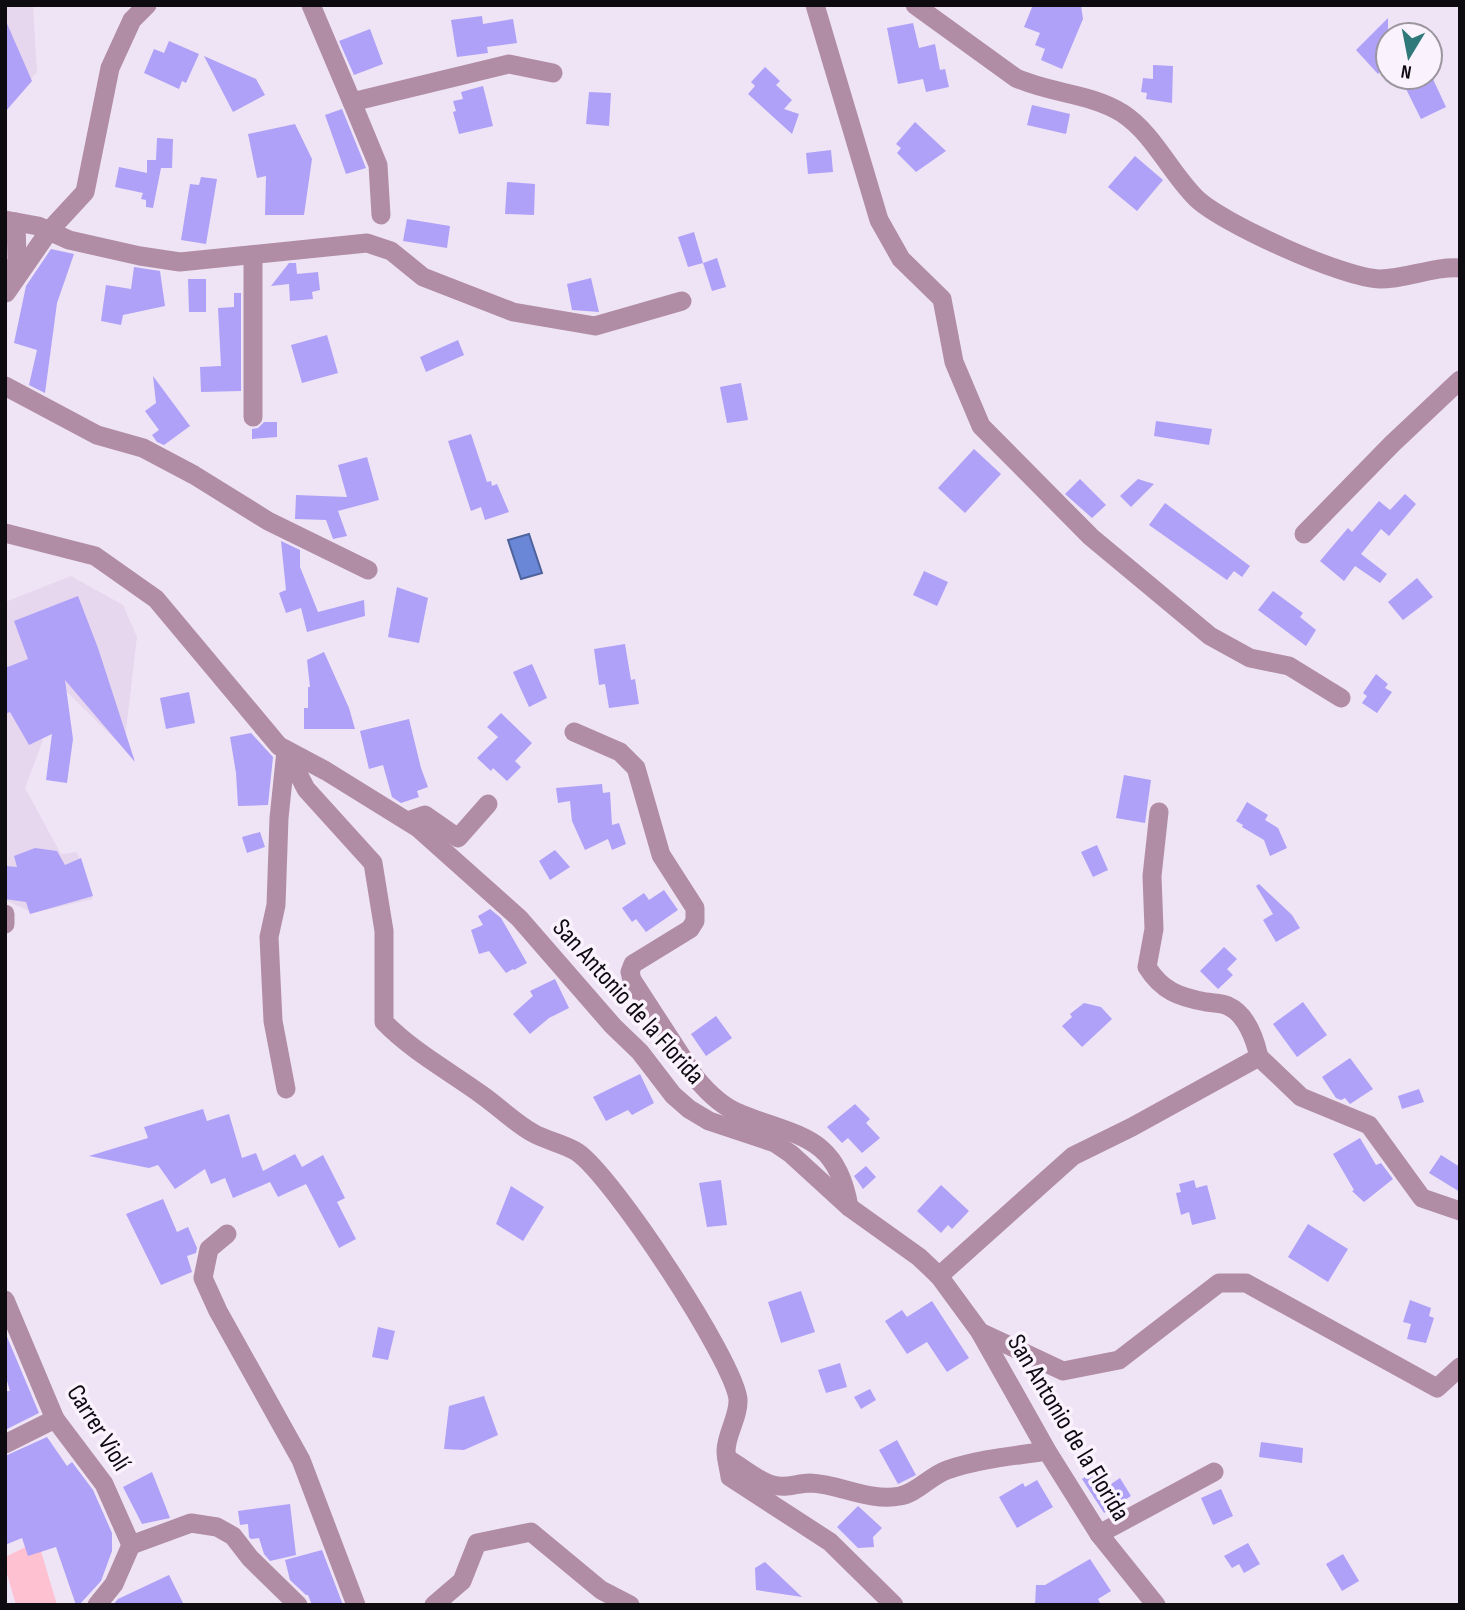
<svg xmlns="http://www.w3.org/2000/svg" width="1465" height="1610" viewBox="0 0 1465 1610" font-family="'Sofia Sans Condensed',sans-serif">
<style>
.built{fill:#e7d7ee}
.green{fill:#fec1d1}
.water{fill:#6a87d7;stroke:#4e629b;stroke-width:2}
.building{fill:#afa0f8}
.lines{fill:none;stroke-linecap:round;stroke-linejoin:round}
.street{stroke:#b18ca5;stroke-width:19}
.labels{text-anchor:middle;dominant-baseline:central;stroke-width:7;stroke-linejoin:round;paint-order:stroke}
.street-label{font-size:26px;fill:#0e0b10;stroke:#faf3fe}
</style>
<rect width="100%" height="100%" fill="#efe4f5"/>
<!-- built -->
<g class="built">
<path d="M5,5H33L37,72L5,107Z"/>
<path d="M71,576L123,605L137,637L124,748L67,692L29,712L43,740L25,788L61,854L77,852L93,899L33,913L5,900V663L8,662L5,655V602Z"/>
</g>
<!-- green -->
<path class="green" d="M38,1541L57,1605H16L5,1567V1557Z"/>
<!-- water -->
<path class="water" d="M529,534L542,573L521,579L508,540Z"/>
<!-- building -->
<g class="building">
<path d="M1033,5H1081L1083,19L1062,69L1041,60L1045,49L1035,45L1040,33L1024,27Z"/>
<path d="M482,16L483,24L513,19L517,43L487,47L488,53L457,57L451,20Z"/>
<path d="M1388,18V64L1378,74L1356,50Z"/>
<path d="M5,19L32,81L5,112Z"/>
<path d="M913,23L919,48L935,44L940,70L945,69L949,87L926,92L923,79L898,84L887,28Z"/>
<path d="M370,29L383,64L354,75L339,41Z"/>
<path d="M169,41L199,54L186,83L182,81L179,89L144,73L154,49L164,53Z"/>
<path d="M204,56L256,79L265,95L233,112Z"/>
<path d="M1153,65L1173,66L1172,103L1146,99L1147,93L1141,92L1143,78L1153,79Z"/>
<path d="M765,67L780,81L776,85L792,100L784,109L799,114L792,134L748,94L755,86L751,82Z"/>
<path d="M1417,77H1432L1446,107L1421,119L1403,83Z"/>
<path d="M483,86L493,126L459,134L453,112L456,111L453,101L463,99L461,92Z"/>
<path d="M589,92L611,93L609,126L586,124Z"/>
<path d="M1032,105L1070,114L1066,134L1027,125Z"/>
<path d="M342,109L366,168L346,174L325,115Z"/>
<path d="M915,122L946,151L916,172L897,153L901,148L896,144Z"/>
<path d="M295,124L312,159L304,215H265L266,176L257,178L248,134Z"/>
<path d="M157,138L173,139L172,168H161L153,208L146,207V200L141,199L143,193L115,187L119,167L147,173V160H156Z"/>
<path d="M831,150L833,172L808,174L806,153Z"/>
<path d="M1135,156L1163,180L1137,211L1108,187Z"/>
<path d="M201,177L217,179L206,244L181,240L190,184L199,185Z"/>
<path d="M507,182L535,184L534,215L505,214Z"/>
<path d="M407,219L450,226L447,248L403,241Z"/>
<path d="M694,232L703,263L688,267L678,237Z"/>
<path d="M51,249L74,254L57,303L45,393L29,385L37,350L14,343L26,286Z"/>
<path d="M717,258L726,287L712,291L703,263Z"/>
<path d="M289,263H296L297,274L318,272L320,290L312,292L313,299L290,301L289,284L271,286Z"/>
<path d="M134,267L160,271L165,306L123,315L121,325L101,321L106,285L131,289Z"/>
<path d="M591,278L599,312L572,310L567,284Z"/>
<path d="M188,279H206V312H189Z"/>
<path d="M234,293H241V391L201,392L200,367L221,366L218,308L234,307Z"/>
<path d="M327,335L338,373L302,383L291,345Z"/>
<path d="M458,340L464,355L426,372L420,357Z"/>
<path d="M153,376L190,426L164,445L157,442L152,435L159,430L145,411L156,403Z"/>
<path d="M741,383L748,420L727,423L720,387Z"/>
<path d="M1156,421L1212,429L1209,445L1154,436Z"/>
<path d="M264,422H277V437L252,439V429L258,428Z"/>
<path d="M471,434L487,482L491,481L492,486L497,484L509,512L485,520L481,507L471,511L448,441Z"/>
<path d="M974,449L1001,474L965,513L938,488Z"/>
<path d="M367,457L379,500L338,511L347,536L333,539L326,520L295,519L296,495L347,497L338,465Z"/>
<path d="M1080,479L1106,505L1092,518L1065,494Z"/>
<path d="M1138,479L1154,484L1131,507L1120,496Z"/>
<path d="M1405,494L1416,504L1389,536L1381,529L1361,554L1387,574L1380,583L1355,566L1344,581L1320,561L1348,528L1352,532L1379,501L1390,510Z"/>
<path d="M1165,503L1250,566L1242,577L1234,571L1227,580L1149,525Z"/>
<path d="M281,541L300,550V567L318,612L364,600L365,616L307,632L301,608L286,613L279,593L286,590Z"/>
<path d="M924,571L948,582L937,606L913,595Z"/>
<path d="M1417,578L1433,597L1403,620L1388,602Z"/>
<path d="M397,587L428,598L419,643L388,637Z"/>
<path d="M1273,591L1303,613L1300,617L1316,630L1306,646L1258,610Z"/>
<path d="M78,596L98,648L135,762L65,680L73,739L67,783L46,780L52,734L29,745L10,712L5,714V668L28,659L14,621Z"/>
<path d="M625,644L631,680L635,679L639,704L609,708L605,684L599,685L594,649Z"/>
<path d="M324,652L349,708L355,729H304V708H308V687H310L307,660Z"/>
<path d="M532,664L547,698L529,707L513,672Z"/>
<path d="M1376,674L1388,684L1385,688L1392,692L1377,713L1362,703L1367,696L1363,693Z"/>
<path d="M189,692L195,723L166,729L160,698Z"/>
<path d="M501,713L532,743L515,761L521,767L507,781L493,768L491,771L477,758L498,737L487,727Z"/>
<path d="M409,719L421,768L428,787L417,791L419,797L401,803L392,797L383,765L369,769L360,731Z"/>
<path d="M251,733L273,757L268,805L238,806L236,773L230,737Z"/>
<path d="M1124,775L1151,780L1145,823L1116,818Z"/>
<path d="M602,784L603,793L610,792L612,825L619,823L626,844L612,850L608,839L585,850L572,821L570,801L558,803L556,788Z"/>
<path d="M1247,802L1268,815L1265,820L1278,828L1287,848L1270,856L1264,840L1242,827L1243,825L1236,821Z"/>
<path d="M260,832L265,847L247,853L242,837Z"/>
<path d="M1097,845L1108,870L1093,877L1081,852Z"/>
<path d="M35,848L57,851L65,865L81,858L93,896L30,914L26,902L5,899V866L17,867L14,856Z"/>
<path d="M555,850L570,867L550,880L539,861Z"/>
<path d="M1259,884L1292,915L1300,928L1276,942L1263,920L1273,914L1256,886Z"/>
<path d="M664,890L678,910L646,932L636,919L632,922L622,908L644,893L649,900Z"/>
<path d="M490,909L501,918L527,963L514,970L513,969L506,973L489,951L479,954L471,930L483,925L478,916Z"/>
<path d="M1224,947L1237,959L1227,969L1233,975L1218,989L1200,971Z"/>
<path d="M555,979L569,1008L549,1018L530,1034L513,1014L533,996L530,991Z"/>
<path d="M1303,1002L1327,1035L1297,1057L1273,1024Z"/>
<path d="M1084,1003L1101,1007L1112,1019L1082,1047L1062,1026L1072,1017L1070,1014Z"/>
<path d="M716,1016L732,1038L706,1056L691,1034Z"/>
<path d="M1350,1058L1373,1089L1350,1104L1345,1098L1341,1100L1336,1098L1322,1077Z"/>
<path d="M640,1074L654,1103L632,1115L628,1110L606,1121L593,1097Z"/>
<path d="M1419,1089L1424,1102L1402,1109L1398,1096Z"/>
<path d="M855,1104L870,1119L866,1123L880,1138L862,1153L848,1138L842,1143L827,1127Z"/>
<path d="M203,1109L207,1121L229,1114L242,1158L256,1153L263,1171L295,1154L302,1167L323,1155L345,1198L337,1202L356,1239L339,1248L306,1184L278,1197L270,1182L233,1198L225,1178L211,1184L205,1169L175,1189L158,1165L149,1168L89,1156L148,1138L144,1127Z"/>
<path d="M1360,1138L1376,1165L1381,1163L1393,1179L1364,1202L1352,1191L1354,1190L1333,1154Z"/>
<path d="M1441,1155L1460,1167V1192L1429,1173Z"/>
<path d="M866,1166L876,1177L863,1189L854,1176Z"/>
<path d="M721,1180L727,1225L707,1227L699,1183Z"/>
<path d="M1194,1180L1196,1188L1207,1185L1216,1219L1192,1225L1189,1212L1181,1215L1176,1193L1181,1192L1179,1184Z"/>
<path d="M941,1185L969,1211L952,1229L948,1225L941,1233L917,1211Z"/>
<path d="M511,1186L544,1207L523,1241L496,1224Z"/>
<path d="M163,1199L177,1232L188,1227L197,1248L196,1253L187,1256L192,1272L161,1285L126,1214Z"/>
<path d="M1308,1224L1348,1249L1328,1282L1288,1257Z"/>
<path d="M801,1291L815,1332L781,1343L768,1302Z"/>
<path d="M1410,1300L1431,1308L1429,1316L1434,1318L1426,1343L1407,1339L1411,1324L1403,1322Z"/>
<path d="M932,1301L969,1358L947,1372L927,1342L907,1354L885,1321L902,1310L907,1317Z"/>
<path d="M378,1327L395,1331L388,1360L372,1357Z"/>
<path d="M5,1332L39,1413L5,1430V1391H10L5,1374Z"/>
<path d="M840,1363L847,1387L826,1393L818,1370Z"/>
<path d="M870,1389L876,1400L861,1409L854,1397Z"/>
<path d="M484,1396L498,1435L464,1450L444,1449L449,1406Z"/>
<path d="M47,1437L67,1466L72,1462L93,1490L112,1533V1551L101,1581L79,1605H76L56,1547L28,1556L22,1538L5,1545V1456Z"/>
<path d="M897,1440L916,1475L898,1484L879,1450Z"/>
<path d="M1261,1442L1303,1448L1302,1463L1259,1457Z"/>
<path d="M1100,1467L1111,1484L1120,1478L1131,1496L1104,1513L1082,1479Z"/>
<path d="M152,1472L170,1518L142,1524L123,1487Z"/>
<path d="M1037,1480L1053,1507L1017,1528L999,1497L1023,1483L1025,1487Z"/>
<path d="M1221,1489L1233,1516L1213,1525L1201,1498Z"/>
<path d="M290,1504L296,1555L270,1561L264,1554L259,1538L251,1539L249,1537L248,1524L240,1525L238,1511Z"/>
<path d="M858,1506L882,1528L873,1537L874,1547L858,1548L837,1527Z"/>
<path d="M1248,1543L1260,1564L1244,1573L1239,1564L1232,1568L1224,1556Z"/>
<path d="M322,1550L343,1605H312L308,1595H306L290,1580L285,1560Z"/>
<path d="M1343,1554L1359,1581L1342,1591L1326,1564Z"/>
<path d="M1090,1559L1111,1591L1098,1599L1101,1605H1035L1036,1585H1045Z"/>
<path d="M765,1562L802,1597L756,1590L755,1568Z"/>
<path d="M169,1575L184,1605H113L118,1599Z"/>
</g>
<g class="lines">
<!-- street -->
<g class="street">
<path d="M311,5L352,102L509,64L553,73"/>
<path d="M815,5L879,220L901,259L942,299L954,362L981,426L1091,537L1210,636L1250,658L1289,666L1341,698"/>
<path d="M915,5L1016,78C1051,94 1090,93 1122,113C1154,134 1169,171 1196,198C1221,223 1345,279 1380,279C1407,279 1433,266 1460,268"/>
<path d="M352,102L378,165L381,215"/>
<path d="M5,220L38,226L69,240L140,256L180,262L367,243L391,251L423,277L513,312L595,326L682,301"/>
<path d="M253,255V417"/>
<path d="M10,279L17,260L16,222"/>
<path d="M6,293L49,231L85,192L110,68L132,20L147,5"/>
<path d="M5,386L97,435L143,448L194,475L268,521L368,570"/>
<path d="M5,533L95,556L156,599L279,746L326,771L418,828L519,918L613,1026L640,1052L673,1095L689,1109L709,1121L775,1143L791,1154L849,1207L919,1257L939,1276L980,1332L1047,1451L1099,1534L1156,1605"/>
<path d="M1304,534L1392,444L1460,380"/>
<path d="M574,732L620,752L636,768L661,855L695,908V921L690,929L633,964L630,972L632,980L695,1077C708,1093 722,1107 741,1114C798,1137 837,1135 849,1207"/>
<path d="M286,750L306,789L373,863L384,931V1022C412,1051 449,1071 482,1095C499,1107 515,1123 533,1133C545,1140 567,1145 577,1152C612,1175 733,1359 738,1399C739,1417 726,1434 726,1451C726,1459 729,1469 730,1477L830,1542L894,1605"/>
<path d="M286,751L279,818L276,905L269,937L273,1021L286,1089"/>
<path d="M1159,812L1152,876L1154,929L1147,967C1162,991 1179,997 1206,1002C1213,1003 1223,1003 1228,1006C1246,1014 1255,1039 1259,1057"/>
<path d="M408,821L425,815L458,838L488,804"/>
<path d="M5,914V924"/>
<path d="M227,1234L209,1249L203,1278L218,1311L301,1460L356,1605"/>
<path d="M939,1276L1073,1156L1132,1127L1259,1057L1301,1097L1369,1125L1422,1198L1460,1211"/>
<path d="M5,1300L55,1419L104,1484L131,1545"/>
<path d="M980,1332L1063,1371L1119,1360L1219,1283H1246L1437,1388L1460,1367"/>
<path d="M5,1444L55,1419"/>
<path d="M727,1458C740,1466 759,1482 773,1485C786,1489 797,1483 810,1483C840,1484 869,1502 900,1496C917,1493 930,1476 947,1470C979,1459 1013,1456 1047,1451"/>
<path d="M1099,1534L1214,1472"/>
<path d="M131,1545L191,1523L217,1527L233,1536L250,1558L298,1605"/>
<path d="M97,1605L114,1584L131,1545"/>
<path d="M434,1605L462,1581L477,1543L531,1532L601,1590L630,1605"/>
</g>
</g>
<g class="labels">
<!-- street labels -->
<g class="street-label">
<text transform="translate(628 1002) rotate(48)">San Antonio de la Florida</text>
<text transform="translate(98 1428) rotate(58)">Carrer Violí</text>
<text transform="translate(1068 1428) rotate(59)">San Antonio de la Florida</text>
</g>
</g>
<!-- border -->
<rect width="1465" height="1610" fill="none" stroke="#0e0b10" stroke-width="14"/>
<!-- north arrow -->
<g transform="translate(1409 56) rotate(190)"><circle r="33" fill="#faf3fe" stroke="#9c969f" stroke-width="2"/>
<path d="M0-5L12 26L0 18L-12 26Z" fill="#2f797b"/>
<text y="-10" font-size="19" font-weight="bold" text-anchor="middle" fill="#0e0b10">N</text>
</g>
</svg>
